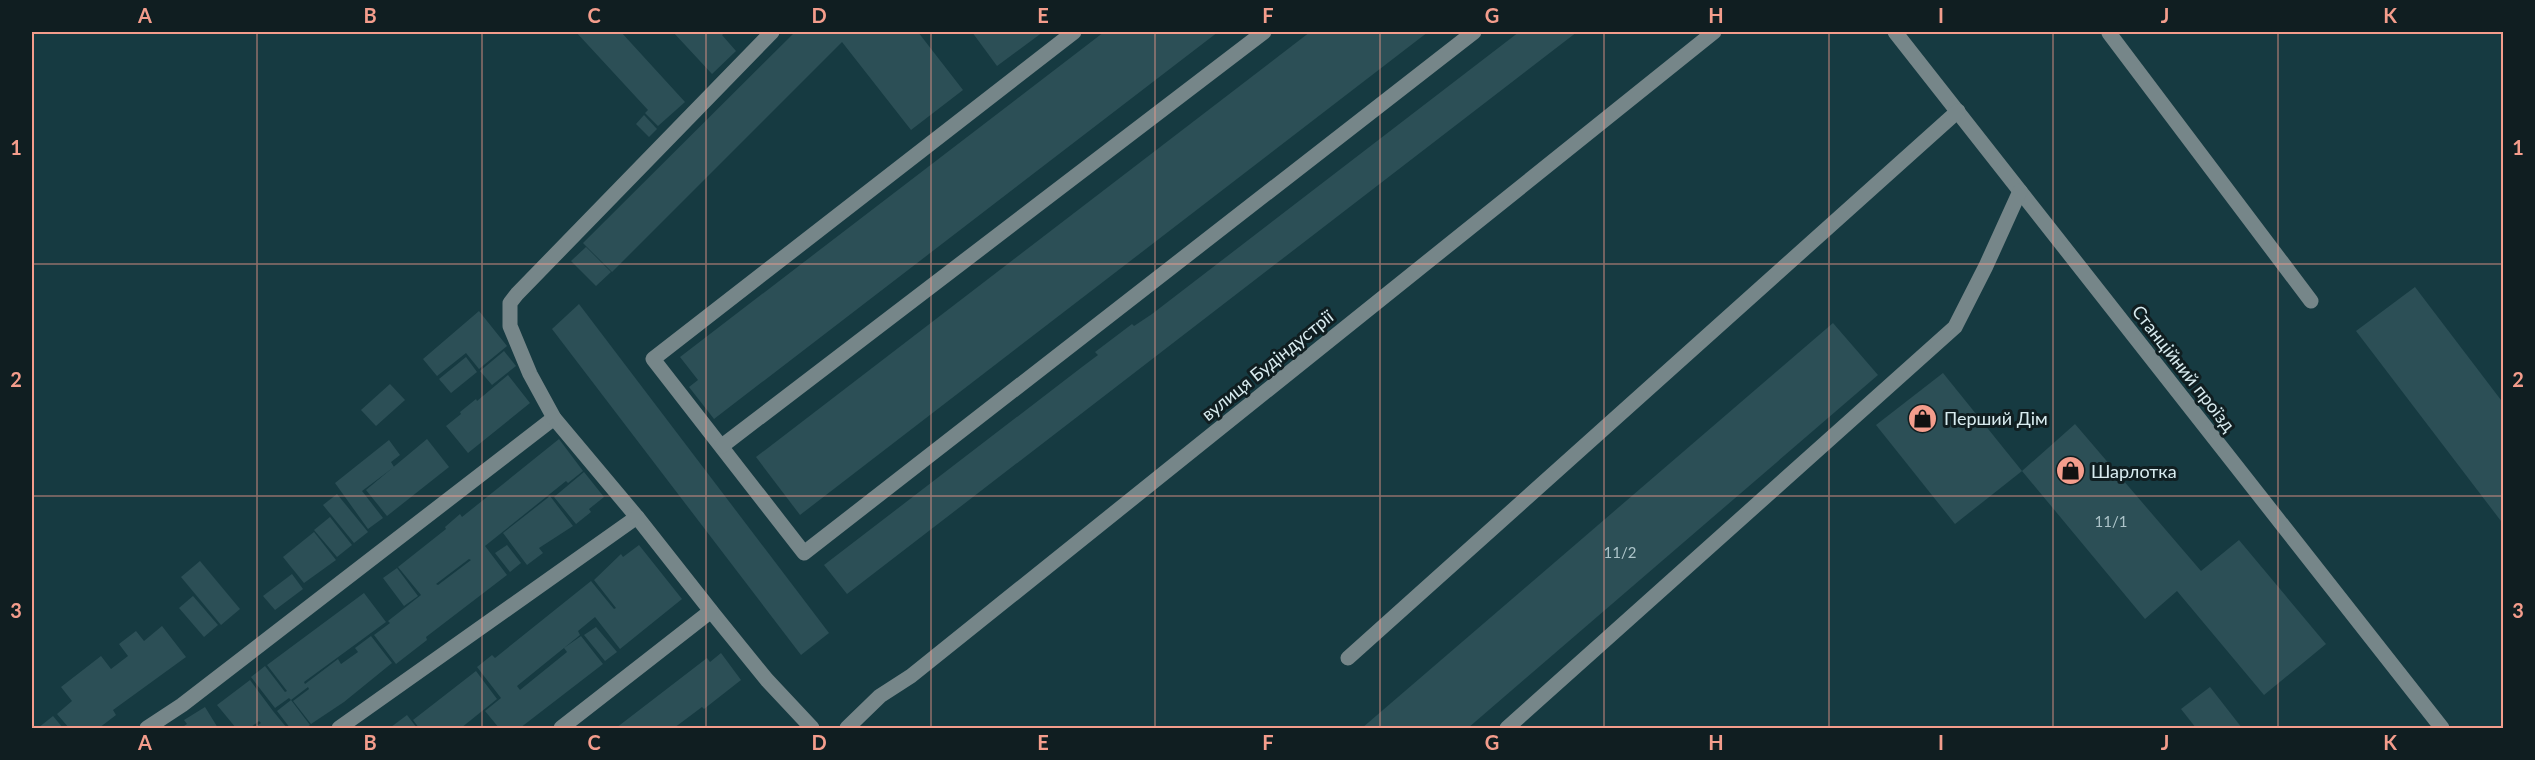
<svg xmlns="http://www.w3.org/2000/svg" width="2535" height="760" viewBox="0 0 2535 760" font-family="Lato,sans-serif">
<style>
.building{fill:#2c4f56;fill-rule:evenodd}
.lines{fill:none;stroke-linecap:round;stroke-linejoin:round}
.minor{stroke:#768689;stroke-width:15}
.grid{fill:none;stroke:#f49d8c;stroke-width:1.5;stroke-opacity:0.55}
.labels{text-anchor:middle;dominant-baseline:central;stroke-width:6;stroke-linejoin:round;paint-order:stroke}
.number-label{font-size:15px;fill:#adc4c9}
.street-label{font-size:18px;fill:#d8ebef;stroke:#101e21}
.poi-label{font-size:18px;fill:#d8ebef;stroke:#101e21;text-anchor:start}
.neatline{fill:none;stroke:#f49d8c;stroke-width:2}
.grid-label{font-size:20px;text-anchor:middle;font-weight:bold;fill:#f49d8c}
</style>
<rect width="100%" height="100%" fill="#163a41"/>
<!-- building -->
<g class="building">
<path d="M576,32H621L685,102L658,126L645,113L648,110Z"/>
<path d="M673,32H726L722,35L736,51L712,74Z"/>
<path d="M795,32H918L963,90L911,130L842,42L612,272L583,243Z"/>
<path d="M972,32H1043L997,66Z"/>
<path d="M1104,32H1218L714,419L689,387L698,380L680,357Z"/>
<path d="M1310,32H1428L800,515L756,457Z"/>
<path d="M1519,32H1577L847,594L824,565L1082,367L1098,355L1095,352L1132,324L1134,326L1152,314Z"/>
<path d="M644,115L657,129L649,137L636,124Z"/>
<path d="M586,247L611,272L596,286L571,261Z"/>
<path d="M2415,287L2504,404V525L2356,331Z"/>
<path d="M579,304L829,633L801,655L552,329Z"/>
<path d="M479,311L507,346L479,369L466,353L437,376L423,359Z"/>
<path d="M1833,323L1878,375L1468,728H1362Z"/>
<path d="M504,351L516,366L492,385L480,371Z"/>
<path d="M466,357L477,372L451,393L439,379Z"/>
<path d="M1943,373L2022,471L1955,524L1876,425Z"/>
<path d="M508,375L530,403L468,453L446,426L461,414L460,412L476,399L477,401Z"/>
<path d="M390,384L405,400L376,426L361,410Z"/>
<path d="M2075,424L2201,571L2239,540L2326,644L2264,695L2177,591L2145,619L2022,471Z"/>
<path d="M427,439L449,467L387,516L366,490Z"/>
<path d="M559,439L583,471L568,483L566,481L485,546L507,575L426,637L427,640L396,664L374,635L390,623L388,621L421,595L398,567L446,529L445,527L460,514L462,517ZM469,559L471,560L438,585L436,584Z"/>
<path d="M389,440L400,455L391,462L394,467L362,491L383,518L368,529L335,483Z"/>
<path d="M584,472L604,497L589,509L591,512L576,524L554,497Z"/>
<path d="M337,494L368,532L354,543L323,505Z"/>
<path d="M550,496L573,526L539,548L543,553L527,565L503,533Z"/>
<path d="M330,517L352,545L337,557L314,530Z"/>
<path d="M314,532L336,560L304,583L283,557Z"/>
<path d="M507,545L521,563L510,572L495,553Z"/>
<path d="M639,545L682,599L620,649L595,617L578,631L580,635L517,686L520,690L567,652L564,648L581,636L603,664L520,728H499L485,711L501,698L477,667L492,655L495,658L591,581L614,609L616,608L594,580L621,554L623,557Z"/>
<path d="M200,561L240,609L221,625L181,577Z"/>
<path d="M397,568L418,596L404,606L383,578Z"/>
<path d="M292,574L303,589L275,610L263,596Z"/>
<path d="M364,593L386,622L304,682L305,684L338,659L341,664L358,652L355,648L371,636L392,663L344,702L311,724L293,701L309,689L308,687L291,700L310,725L306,728H290L277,711L291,700L289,698L275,708L251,677L265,666L285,692L287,691L267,665Z"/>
<path d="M193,596L218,625L204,637L179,608Z"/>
<path d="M162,626L186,657L113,710L116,715L99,728H69L57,714L72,701L61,687L101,656L111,669L128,656L119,644L136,631L144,641Z"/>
<path d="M596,627L617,652L605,661L584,635Z"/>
<path d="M721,653L741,680L704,709L702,707L674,728H616L707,658L710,662Z"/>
<path d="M476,671L497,699L461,728H419L413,720Z"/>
<path d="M250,680L273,711L287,728H254L261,723L259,721L250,728H236L217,705Z"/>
<path d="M2210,687L2242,728H2196L2181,709Z"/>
<path d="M205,707L218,728H181L187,724L184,720Z"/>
<path d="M407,715L417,728H392L391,727Z"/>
<path d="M53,716L63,728H38Z"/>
</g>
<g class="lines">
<!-- minor -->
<g class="minor">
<path d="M1074,32L653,359L804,553L1474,32"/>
<path d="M1895,32L2442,728"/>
<path d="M2112,32L2109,33L2311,301"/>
<path d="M722,446L1264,32"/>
<path d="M711,611L767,680L812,728"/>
<path d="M1348,658L1958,111"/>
<path d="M147,728L182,705L554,418"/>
<path d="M339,728L637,517L554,418L530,374L510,326V303L517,294L772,32"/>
<path d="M561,728L711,611L637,517"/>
<path d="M847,728L880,696L911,676L1714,32"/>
<path d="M1507,728L1955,327L1986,266L2020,191"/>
</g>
</g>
<!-- grid -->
<path class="grid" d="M257,32V728M482,32V728M706,32V728M931,32V728M1155,32V728M1380,32V728M1604,32V728M1829,32V728M2053,32V728M2278,32V728M32,264H2504M32,496H2504"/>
<!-- icons -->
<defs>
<symbol id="shop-disc" viewBox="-11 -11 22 22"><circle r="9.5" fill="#f49d8c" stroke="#101e21"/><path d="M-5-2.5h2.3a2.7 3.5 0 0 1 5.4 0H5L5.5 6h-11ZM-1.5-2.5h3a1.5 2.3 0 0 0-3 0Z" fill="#111"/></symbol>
</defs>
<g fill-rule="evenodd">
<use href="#shop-disc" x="1906" y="402" width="33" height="33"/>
<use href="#shop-disc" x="2054" y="454" width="33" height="33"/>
</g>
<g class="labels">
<!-- number labels -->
<g class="number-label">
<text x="2111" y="521">11/1</text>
<text x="1620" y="552">11/2</text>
</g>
<!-- street labels -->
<g class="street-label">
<text transform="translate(1267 365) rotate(-39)">вулиця Будіндустрії</text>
<text transform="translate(2184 368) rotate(52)">Станційний проїзд</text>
</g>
<!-- poi labels -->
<g class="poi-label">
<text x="1944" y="418">Перший Дім</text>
<text x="2091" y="471">Шарлотка</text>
</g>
</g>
<!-- border -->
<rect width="2535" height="760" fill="none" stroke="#101e21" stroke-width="66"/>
<rect x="33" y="33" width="2469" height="694" class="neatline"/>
<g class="grid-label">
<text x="145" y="23">A</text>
<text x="370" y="23">B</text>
<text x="594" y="23">C</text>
<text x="819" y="23">D</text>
<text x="1043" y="23">E</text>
<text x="1268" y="23">F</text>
<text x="1492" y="23">G</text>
<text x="1716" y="23">H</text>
<text x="1941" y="23">I</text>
<text x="2165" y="23">J</text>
<text x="2390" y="23">K</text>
<text x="16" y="155">1</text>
<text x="2518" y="155">1</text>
<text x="16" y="387">2</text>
<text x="2518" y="387">2</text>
<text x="16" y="618">3</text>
<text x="2518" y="618">3</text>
<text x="145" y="750">A</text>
<text x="370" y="750">B</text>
<text x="594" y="750">C</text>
<text x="819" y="750">D</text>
<text x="1043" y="750">E</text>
<text x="1268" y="750">F</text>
<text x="1492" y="750">G</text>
<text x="1716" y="750">H</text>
<text x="1941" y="750">I</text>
<text x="2165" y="750">J</text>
<text x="2390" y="750">K</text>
</g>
</svg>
